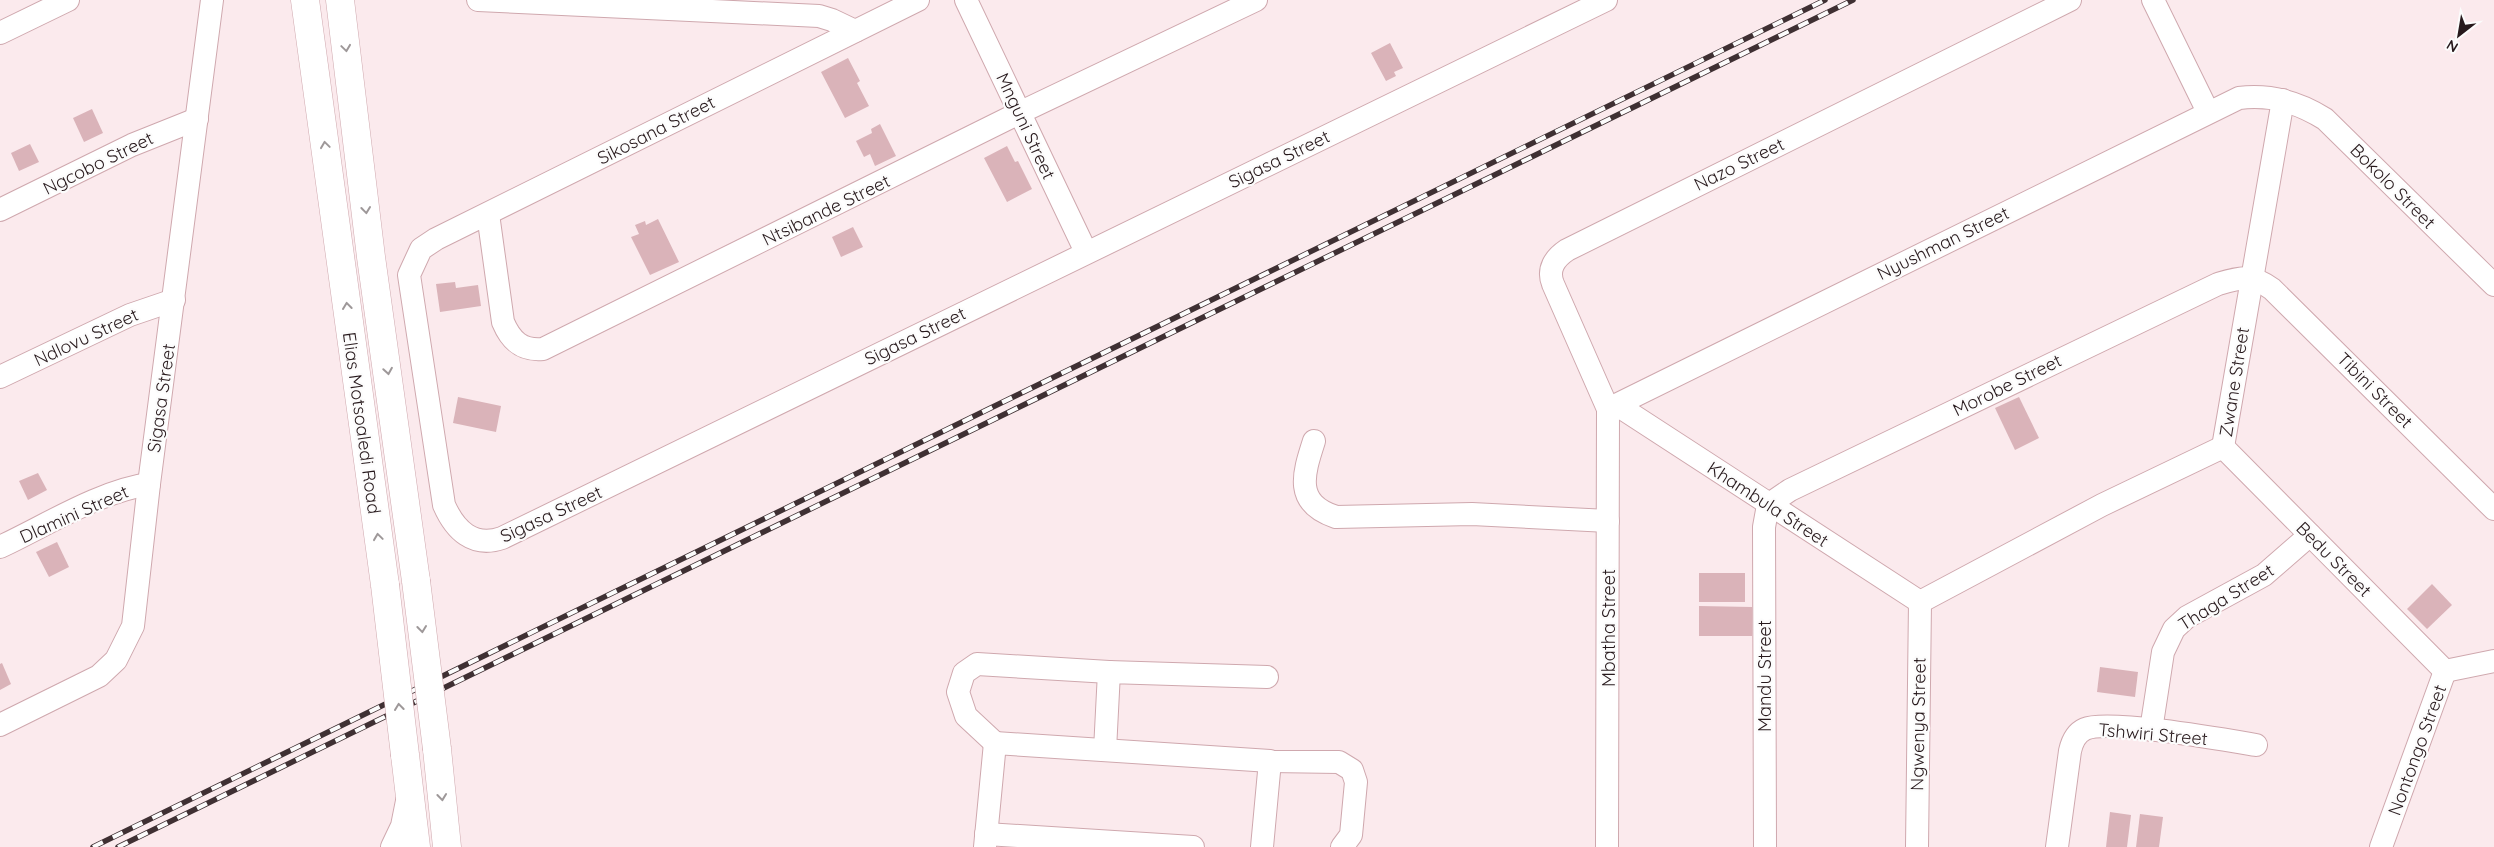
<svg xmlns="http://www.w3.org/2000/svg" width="2494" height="847" viewBox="0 0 2494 847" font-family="Quicksand,sans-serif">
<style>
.building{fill:#dab3b9}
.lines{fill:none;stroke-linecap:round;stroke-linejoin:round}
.minor-casing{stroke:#cfa8ae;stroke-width:24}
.major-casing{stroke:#cfa8ae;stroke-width:29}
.minor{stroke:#fff;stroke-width:22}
.major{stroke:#fff;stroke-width:28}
.rail-casing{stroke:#3f3033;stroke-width:5.5}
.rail{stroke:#fcfcfc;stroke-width:4;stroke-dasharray:11;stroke-linecap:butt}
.major-bridge-casing{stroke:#cfa8ae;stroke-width:29;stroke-linecap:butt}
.major-bridge{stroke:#fff;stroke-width:28}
.oneway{stroke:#9e9899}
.labels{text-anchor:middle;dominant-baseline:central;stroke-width:4.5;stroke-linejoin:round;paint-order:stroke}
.street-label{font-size:18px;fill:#27191c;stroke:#fcfcfc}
</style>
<rect width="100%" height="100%" fill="#fbeaed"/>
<!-- building -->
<g class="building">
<path d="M1390,43L1403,68L1394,72L1396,76L1386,81L1371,53Z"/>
<path d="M848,58L860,81L857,83L869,106L845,118L821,72Z"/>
<path d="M92,109L103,133L84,142L73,118Z"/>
<path d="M880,124L896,156L875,166L870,154L864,157L856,141L872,133L871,129Z"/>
<path d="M30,144L39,162L19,171L11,153Z"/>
<path d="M1007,146L1015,162L1018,161L1032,189L1007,202L984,158Z"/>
<path d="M658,219L679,262L650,275L631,237L639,234L635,225L645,221L646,225Z"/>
<path d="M853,227L863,247L841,257L832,237Z"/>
<path d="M455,282L456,288L478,285L481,306L440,312L436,284Z"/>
<path d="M458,397L501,406L496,432L453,423Z"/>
<path d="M2019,397L2039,438L2015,450L1995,408Z"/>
<path d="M38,473L47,490L28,500L19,481Z"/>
<path d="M57,542L69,567L49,577L36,552Z"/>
<rect x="1699" y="573" width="46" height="29"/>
<path d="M2432,584L2452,605L2427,629L2407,609Z"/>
<path d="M1699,606L1752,607V636H1699Z"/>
<path d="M2,663L11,684L0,690V664Z"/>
<path d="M2100,667L2138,672L2135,697L2097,692Z"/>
<path d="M2110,812L2131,815L2127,847H2106Z"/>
<path d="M2140,814L2163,817L2159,847H2136Z"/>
</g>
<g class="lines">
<defs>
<g id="minor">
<path d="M478,0L819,16L832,20L855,31"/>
<path d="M918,0L436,239L421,249L409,275L444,505C455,530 473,548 502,538L1606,0"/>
<path d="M966,0L1086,252"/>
<path d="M2153,0L2208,112"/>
<path d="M0,33L68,0"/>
<path d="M0,210L132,145L197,119"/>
<path d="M488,214L503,322C511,341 522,351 543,349L1019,113L1256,0"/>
<path d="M0,377L130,315L174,300"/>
<path d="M1617,405L1920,602"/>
<path d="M1608,409L2239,98C2271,94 2298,102 2325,119L2494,285"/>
<path d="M1314,441C1303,475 1294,503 1336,517L1472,514L1608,521"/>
<path d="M2223,447L2283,100"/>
<path d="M2223,447L2445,671"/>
<path d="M0,547C45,526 100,491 149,484"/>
<path d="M1920,602L2102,505L2223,447"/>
<path d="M2445,671L2494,661"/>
<path d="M0,725L99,676L116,660L133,626L149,484L212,0"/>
<path d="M2151,730L2163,652L2174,629L2187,617L2264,575L2310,535"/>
<path d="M995,743L966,716L958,692L964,673L977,664L1109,672"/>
<path d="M1105,750L1109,672L1267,677"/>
<path d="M986,834L1193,847"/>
<path d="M392,847L402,826L407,801"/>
<path d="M985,847L995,743L1270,761L1339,762L1352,770L1356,782L1351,835L1342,847"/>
<path d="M1262,847L1270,761"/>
<path d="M1607,847L1608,409L1553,284C1547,269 1555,258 1567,250L2070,0"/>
<path d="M1765,847L1764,527L1768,505L1790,490L2218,284C2242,277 2251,274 2272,289L2494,509"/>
<path d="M1917,847L1920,602"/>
<path d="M2057,847L2070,751C2072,742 2076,733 2085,729C2107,719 2226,740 2256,745"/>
<path d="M2381,847L2445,671"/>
</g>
<g id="major">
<path d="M305,0L385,585"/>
<path d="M340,0L371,257L416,581"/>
<path d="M437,749L447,847"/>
<path d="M405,755L416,847"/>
</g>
</defs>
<!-- minor casing -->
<use href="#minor" class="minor-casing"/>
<!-- major casing -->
<use href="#major" class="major-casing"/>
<!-- minor -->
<use href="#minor" class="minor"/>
<!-- major -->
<use href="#major" class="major"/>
<defs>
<g id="rail">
<path d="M93,847L1825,0"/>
<path d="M118,847L1853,0"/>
</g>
</defs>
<!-- rail casing -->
<use href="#rail" class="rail-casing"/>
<!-- rail -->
<use href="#rail" class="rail"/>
<defs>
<g id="major-bridge">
<path d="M416,581L437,749"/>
<path d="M385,585L405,755"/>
</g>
</defs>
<!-- major-bridge casing -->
<use href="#major-bridge" class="major-bridge-casing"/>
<!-- major-bridge -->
<use href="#major-bridge" class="major-bridge"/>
</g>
<!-- one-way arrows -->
<defs><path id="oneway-chevron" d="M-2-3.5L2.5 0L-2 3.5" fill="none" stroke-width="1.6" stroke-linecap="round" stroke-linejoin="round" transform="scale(1.25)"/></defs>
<g class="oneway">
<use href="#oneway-chevron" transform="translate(346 48) rotate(82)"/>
<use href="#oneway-chevron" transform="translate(325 145) rotate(-98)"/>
<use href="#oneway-chevron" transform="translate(366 210) rotate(83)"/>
<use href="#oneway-chevron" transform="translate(347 306) rotate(-97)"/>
<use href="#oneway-chevron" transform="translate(388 371) rotate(81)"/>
<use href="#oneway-chevron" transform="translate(378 537) rotate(-98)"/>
<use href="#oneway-chevron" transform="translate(422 629) rotate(83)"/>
<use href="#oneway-chevron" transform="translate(399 707) rotate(-97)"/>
<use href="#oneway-chevron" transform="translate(442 797) rotate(84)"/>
</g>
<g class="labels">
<!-- street labels -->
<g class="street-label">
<text transform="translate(1026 126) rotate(65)">Mnguni Street</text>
<text transform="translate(656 130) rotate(-27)">Sikosana Street</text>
<text transform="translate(1279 159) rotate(-26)">Sigasa Street</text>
<text transform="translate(98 163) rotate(-26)">Ngcobo Street</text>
<text transform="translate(1739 164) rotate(-26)">Nazo Street</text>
<text transform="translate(2393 186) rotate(45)">Bokolo Street</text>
<text transform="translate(826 210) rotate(-26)">Ntsibande Street</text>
<text transform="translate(1943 243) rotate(-26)">Nyushman Street</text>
<text transform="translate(915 336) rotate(-26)">Sigasa Street</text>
<text transform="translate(86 337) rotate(-25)">Ndlovu Street</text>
<text transform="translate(2234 382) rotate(-81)">Zwane Street</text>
<text transform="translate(2007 385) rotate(-26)">Morobe Street</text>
<text transform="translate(2375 390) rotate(45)">Tibini Street</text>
<text transform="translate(161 398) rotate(-82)">Sigasa Street</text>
<text transform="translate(362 423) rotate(82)">Elias Motsoaledi Road</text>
<text transform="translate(1768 504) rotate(33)">Khambula Street</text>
<text transform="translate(74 514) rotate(-24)">Dlamini Street</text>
<text transform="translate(551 514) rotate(-25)">Sigasa Street</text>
<text transform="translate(2334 559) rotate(45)">Bedu Street</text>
<text transform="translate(2226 597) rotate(-32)">Thaga Street</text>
<text transform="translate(1608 628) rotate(-90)">Mbatha Street</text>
<text transform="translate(1764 676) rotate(-90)">Mandu Street</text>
<text transform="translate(1918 724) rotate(-89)">Ngwenya Street</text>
<text transform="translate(2153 734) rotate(5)">Tshwiri Street</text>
<text transform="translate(2417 750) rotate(-70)">Nontongo Street</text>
</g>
</g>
<!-- north arrow -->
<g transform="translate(2459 35) rotate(211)" stroke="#fcfcfc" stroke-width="4" paint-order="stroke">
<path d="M0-4L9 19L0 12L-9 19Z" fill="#27191c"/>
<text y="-8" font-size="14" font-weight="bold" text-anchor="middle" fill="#27191c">N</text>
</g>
</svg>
